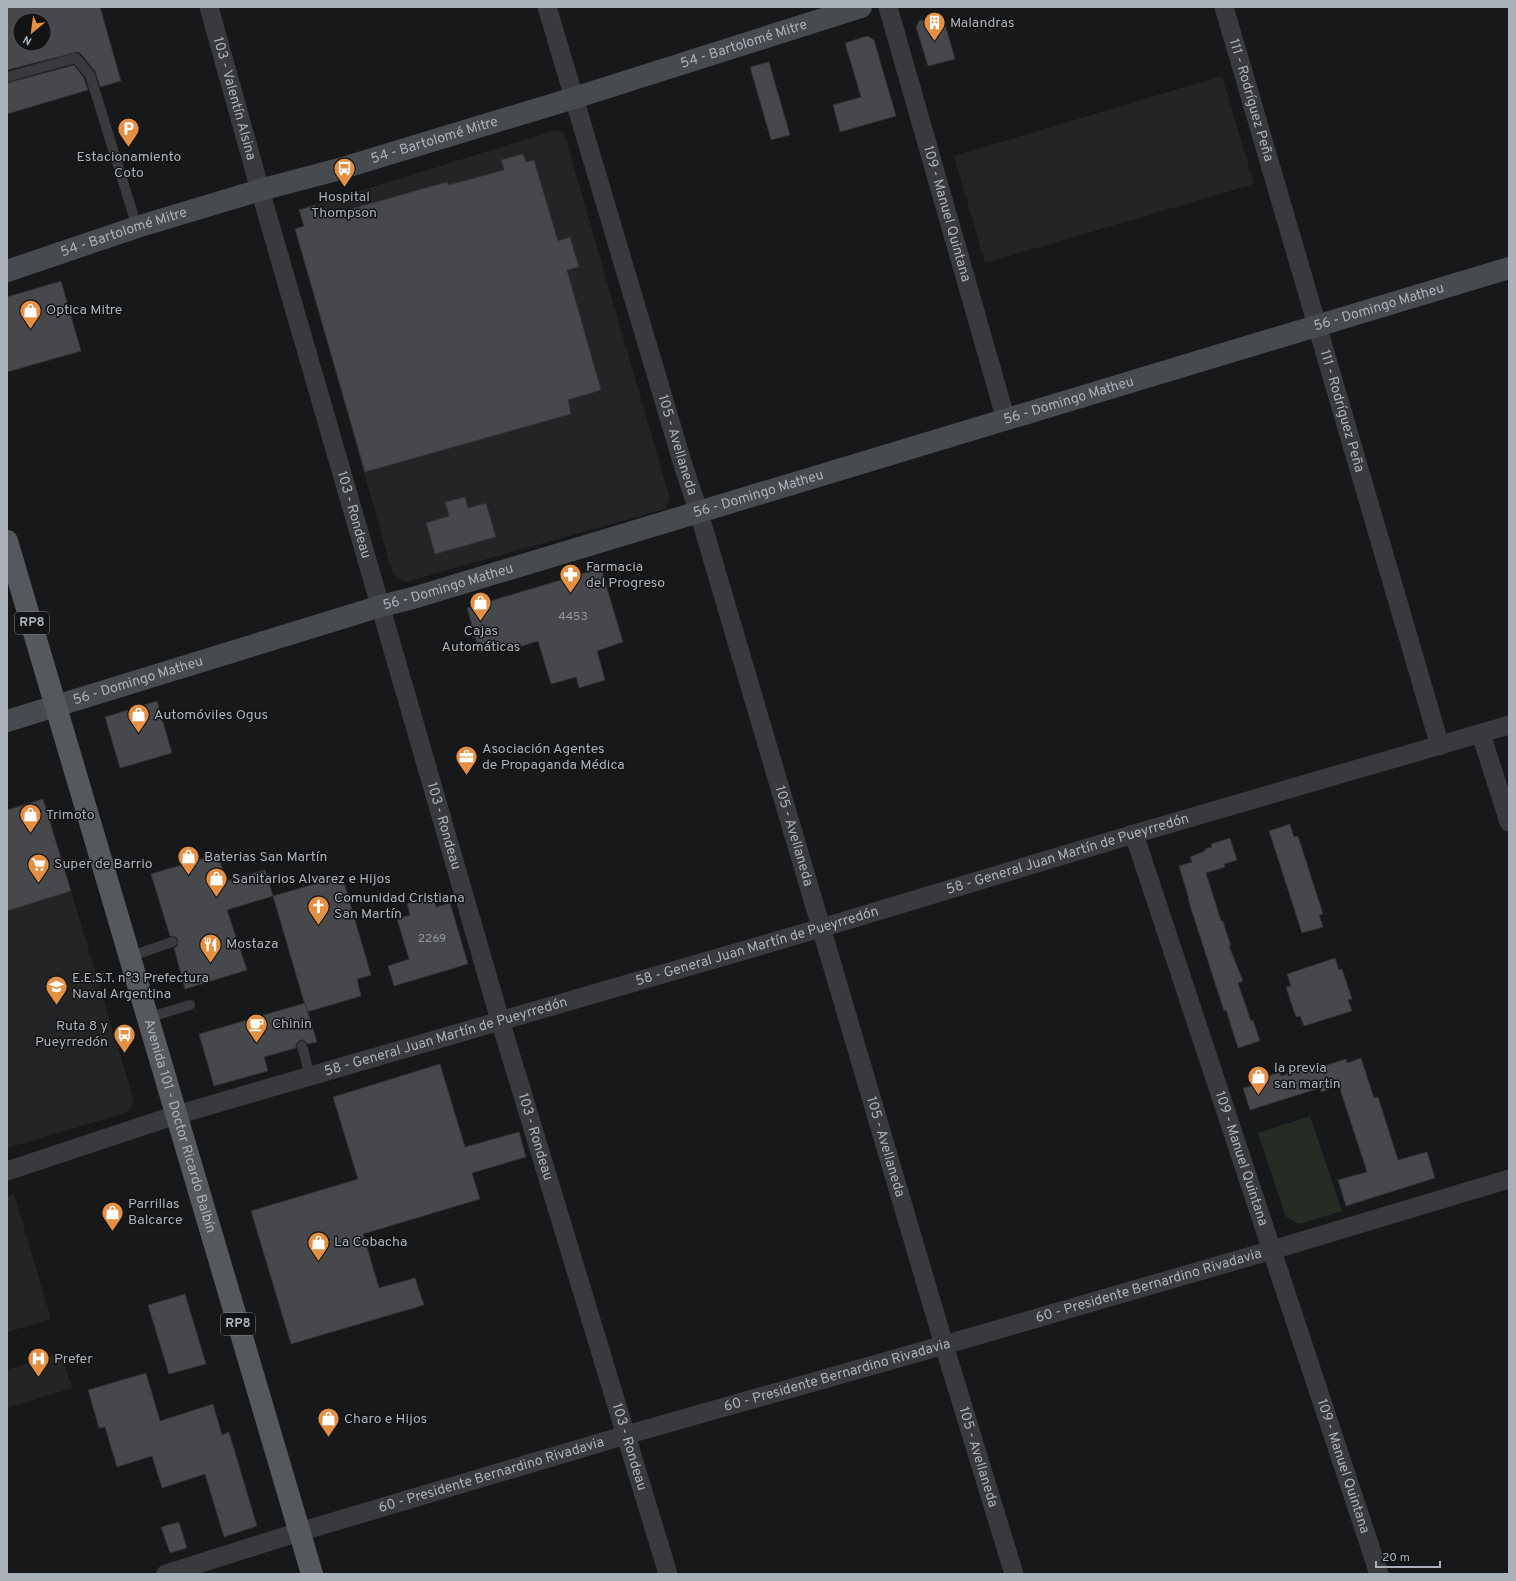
<svg xmlns="http://www.w3.org/2000/svg" width="1516" height="1581" viewBox="0 0 1516 1581" font-family="Overpass,sans-serif">
<style>
.built{fill:#232426}
.green{fill:#242c24}
.building{fill:#46484c;stroke:#313235;fill-rule:evenodd}
.lines{fill:none;stroke-linecap:round;stroke-linejoin:round}
.lane{stroke:#393a3e;stroke-width:10}
.street{stroke:#393a3e;stroke-width:19}
.secondary{stroke:#474a4e;stroke-width:22}
.primary{stroke:#55585d;stroke-width:22}
.labels{text-anchor:middle;dominant-baseline:central;stroke-width:3;stroke-linejoin:round;paint-order:stroke}
.number-label{font-size:12px;fill:#91979d}
.shield{fill:#121314;stroke:#7c8287;stroke-width:1}
.shield-label{font-size:13px;font-weight:bold;fill:#aab1b8}
.poi-label{font-size:14px;fill:#aab1b8;stroke:#121314;text-anchor:start}
.street-label{font-size:14px;fill:#aab1b8;stroke:#121314}
</style>
<rect width="100%" height="100%" fill="#171819"/>
<!-- built -->
<g class="built">
<path d="M1222,76L1254,184L985,263L954,156Z"/>
<path d="M556,130L564,133L670,499L665,509L405,582L393,575L295,229L304,226L299,210Z"/>
<path d="M71,891L134,1101L128,1112L7,1148V911Z"/>
<path d="M14,1194L51,1319L7,1332V1196Z"/>
<path d="M61,1353L72,1388L7,1408V1370Z"/>
</g>
<!-- green -->
<path class="green" d="M1310,1116L1342,1211L1299,1224L1286,1217L1258,1133Z"/>
<!-- building -->
<g class="building">
<path d="M7,7H100L121,81L100,87L95,71L81,54L78,52L7,70ZM20,20H44V44H20Z"/>
<path d="M942,14L955,59L928,66L916,27L919,21Z"/>
<path d="M867,36L874,40L896,116L840,132L833,105L861,97L845,43Z"/>
<path d="M769,62L790,135L771,140L750,67Z"/>
<path d="M74,65L84,78L88,90L7,114V83Z"/>
<path d="M523,154L526,162L534,160L558,241L570,237L579,267L567,270L601,390L568,400L571,414L365,472L295,229L304,226L299,210L315,205L319,218L436,185L447,182L448,185L504,170L501,160Z"/>
<path d="M61,281L81,351L7,372V297Z"/>
<path d="M465,497L468,508L486,503L496,537L435,554L426,523L449,516L445,502Z"/>
<path d="M601,568L623,642L597,651L605,680L579,688L576,677L551,684L538,641L509,650L507,644L480,653L467,608Z"/>
<path d="M157,701L172,753L120,768L105,717Z"/>
<path d="M43,799L71,891L7,911V810Z"/>
<path d="M1290,824L1294,837L1298,836L1323,914L1319,915L1323,927L1302,933L1269,831Z"/>
<path d="M1230,838L1237,860L1224,864L1225,867L1206,873L1221,921H1223L1225,928L1231,946H1229L1243,981L1238,983L1251,1021L1253,1020L1260,1041L1238,1048L1226,1010L1224,1011L1188,899H1189L1179,866L1192,862L1190,857L1205,851V849L1212,847L1211,844Z"/>
<path d="M218,854L226,881L265,870L273,896L227,910L247,970L185,989L174,948L177,946L178,940L176,937L170,936L151,874Z"/>
<path d="M342,876L371,975L357,979L361,996L307,1012L273,896Z"/>
<path d="M433,896L436,907L450,903L468,964L394,986L388,966L409,959L397,919L410,915L407,904Z"/>
<path d="M1335,958L1339,970L1342,969L1352,999L1348,1000L1352,1011L1304,1026L1300,1016L1296,1017L1286,987L1291,986L1287,974Z"/>
<path d="M305,1003L317,1042L308,1044L304,1040H300L296,1044V1048L264,1057L268,1071L214,1086L199,1034Z"/>
<path d="M1361,1058L1374,1098L1378,1097L1398,1160L1427,1152L1435,1178L1346,1206L1338,1180L1367,1172L1339,1086L1321,1092L1320,1088L1250,1110L1243,1088L1256,1085L1255,1080L1280,1072L1281,1076L1320,1063L1321,1067L1346,1059L1347,1063Z"/>
<path d="M440,1064L465,1147L519,1132L526,1157L472,1173L480,1199L363,1234L379,1288L415,1278L424,1305L291,1344L251,1211L358,1179L333,1097Z"/>
<path d="M185,1294L206,1364L169,1374L148,1305Z"/>
<path d="M146,1373L160,1421L213,1404L222,1435L229,1432L257,1526L224,1537L205,1474L162,1488L152,1456L117,1467L105,1427L99,1428L88,1390Z"/>
<path d="M179,1522L187,1548L170,1553L161,1527Z"/>
</g>
<g class="lines">
<!-- lane -->
<g class="lane">
<path d="M7,77L76,58L90,75L137,227"/>
<path d="M129,957L172,942"/>
<path d="M147,1018L190,1005"/>
<path d="M302,1046L310,1076"/>
</g>
<!-- street -->
<g class="street">
<path id="s1" d="M209,7L260,190L500,1020L668,1574"/>
<path id="s2" d="M547,7L684,468L699,513L944,1345L1014,1574"/>
<path id="s3" d="M888,7L1006,420"/>
<path id="s4" d="M1224,7L1440,746"/>
<path d="M1481,734L1509,822"/>
<path id="s5" d="M1134,834L1379,1574"/>
<path id="s6" d="M7,1171L176,1115L821,928L1134,834L1509,725"/>
<path id="s7" d="M166,1574L299,1532L626,1435L944,1345L1272,1250L1509,1179"/>
</g>
<!-- secondary -->
<g class="secondary">
<path id="s8" d="M7,271L137,227L260,190L336,170L574,98L861,7"/>
<path id="s9" d="M7,721L381,606L413,598L1509,268"/>
</g>
<!-- primary -->
<path class="primary" id="s10" d="M7,541L312,1574"/>
</g>
<!-- icons -->
<defs>
<symbol id="building-pin" viewBox="-11 -11 22 30"><path d="M0 17L-7.5 6A9.5 9.5 0 1 1 7.5 6Z" fill="#e58f43" stroke="#121314"/><path d="M-4-6H4V6H1V3H-1V6H-4ZM-2.5-4.3h1.7v1.8h-1.7ZM.8-4.3h1.7v1.8H.8ZM-2.5-1h1.7V.8h-1.7ZM.8-1h1.7V.8H.8Z" fill="#fff"/></symbol>
<symbol id="parking-pin" viewBox="-11 -11 22 30"><path d="M0 17L-7.5 6A9.5 9.5 0 1 1 7.5 6Z" fill="#e58f43" stroke="#121314"/><path d="M-3.5-5.5H1a3.5 3.5 0 0 1 0 7H-1V5.5H-3.5ZM-1-3.4V-.6H.8a1.4 1.4 0 0 0 0-2.8Z" fill="#fff"/></symbol>
<symbol id="bus-pin" viewBox="-11 -11 22 30"><path d="M0 17L-7.5 6A9.5 9.5 0 1 1 7.5 6Z" fill="#e58f43" stroke="#121314"/><path d="M-5-6H5V4H4V6H2V4H-2V6H-4V4H-5ZM-3.5-4V0h7V-4ZM-3.5 1.2v1.5H-2V1.2ZM2 1.2v1.5H3.5V1.2Z" fill="#fff"/></symbol>
<symbol id="shop-pin" viewBox="-11 -11 22 30"><path d="M0 17L-7.5 6A9.5 9.5 0 1 1 7.5 6Z" fill="#e58f43" stroke="#121314"/><path d="M-5-2.5h2.3a2.7 3.5 0 0 1 5.4 0H5L5.5 6h-11ZM-1.5-2.5h3a1.5 2.3 0 0 0-3 0Z" fill="#fff"/></symbol>
<symbol id="pharmacy-pin" viewBox="-11 -11 22 30"><path d="M0 17L-7.5 6A9.5 9.5 0 1 1 7.5 6Z" fill="#e58f43" stroke="#121314"/><path d="M-2-6h4v4h4v4h-4v4h-4v-4h-4v-4h4Z" fill="#fff"/></symbol>
<symbol id="office-pin" viewBox="-11 -11 22 30"><path d="M0 17L-7.5 6A9.5 9.5 0 1 1 7.5 6Z" fill="#e58f43" stroke="#121314"/><path d="M-6-3h4V-5.5h4V-3h4V5H-6ZM-1-4.5V-3h2v-1.5ZM-6 0V1H6V0Z" fill="#fff"/></symbol>
<symbol id="supermarket-pin" viewBox="-11 -11 22 30"><path d="M0 17L-7.5 6A9.5 9.5 0 1 1 7.5 6Z" fill="#e58f43" stroke="#121314"/><path d="M-6-5.5h2.5l.6 2H6L4.5 2H-2.5L-4.4-4H-6ZM-1.5 3.2a1.3 1.3 0 1 0 .1 0ZM3 3.2a1.3 1.3 0 1 0 .1 0Z" fill="#fff"/></symbol>
<symbol id="church-pin" viewBox="-11 -11 22 30"><path d="M0 17L-7.5 6A9.5 9.5 0 1 1 7.5 6Z" fill="#e58f43" stroke="#121314"/><path d="M-1.2-6h2.4v3.5h3.3v2.4h-3.3V6h-2.4V-.1h-3.3v-2.4h3.3Z" fill="#fff"/></symbol>
<symbol id="restaurant-pin" viewBox="-11 -11 22 30"><path d="M0 17L-7.5 6A9.5 9.5 0 1 1 7.5 6Z" fill="#e58f43" stroke="#121314"/><path d="M-5-6h1v4h1v-4h1v4h1v-4h1v5L-1.5 .5V6h-2V.5L-5-1ZM5-6V6H3V1.5H1.5Q1.5-4 5-6Z" fill="#fff"/></symbol>
<symbol id="school-pin" viewBox="-11 -11 22 30"><path d="M0 17L-7.5 6A9.5 9.5 0 1 1 7.5 6Z" fill="#e58f43" stroke="#121314"/><path d="M0-5L7-2L0 1L-7-2ZM-4 1L0 2.5L4 1V4Q0 6-4 4Z" fill="#fff"/></symbol>
<symbol id="cafe-pin" viewBox="-11 -11 22 30"><path d="M0 17L-7.5 6A9.5 9.5 0 1 1 7.5 6Z" fill="#e58f43" stroke="#121314"/><path d="M-5.5-4.5H6V0H3Q3 3.5 0 3.5H-2.5Q-5.5 3.5-5.5 0ZM3-3.2v2h1.7v-2ZM-6 4.5H4V6H-6Z" fill="#fff"/></symbol>
<symbol id="hospital-pin" viewBox="-11 -11 22 30"><path d="M0 17L-7.5 6A9.5 9.5 0 1 1 7.5 6Z" fill="#e58f43" stroke="#121314"/><path d="M-5-5h3v3.5h4V-5h3V5h-3V1.5h-4V5h-3Z" fill="#fff"/></symbol>
</defs>
<g fill-rule="evenodd">
<use href="#building-pin" x="922" y="10" width="25" height="34"/>
<use href="#parking-pin" x="116" y="116" width="25" height="34"/>
<use href="#bus-pin" x="332" y="156" width="25" height="34"/>
<use href="#shop-pin" x="18" y="298" width="25" height="34"/>
<use href="#pharmacy-pin" x="558" y="562" width="25" height="34"/>
<use href="#shop-pin" x="468" y="590" width="25" height="34"/>
<use href="#shop-pin" x="126" y="702" width="25" height="34"/>
<use href="#office-pin" x="454" y="744" width="25" height="34"/>
<use href="#shop-pin" x="18" y="802" width="25" height="34"/>
<use href="#shop-pin" x="176" y="844" width="25" height="34"/>
<use href="#supermarket-pin" x="26" y="852" width="25" height="34"/>
<use href="#shop-pin" x="204" y="866" width="25" height="34"/>
<use href="#church-pin" x="306" y="894" width="25" height="34"/>
<use href="#restaurant-pin" x="198" y="932" width="25" height="34"/>
<use href="#school-pin" x="44" y="974" width="25" height="34"/>
<use href="#cafe-pin" x="244" y="1012" width="25" height="34"/>
<use href="#bus-pin" x="112" y="1022" width="25" height="34"/>
<use href="#shop-pin" x="1246" y="1064" width="25" height="34"/>
<use href="#shop-pin" x="100" y="1200" width="25" height="34"/>
<use href="#shop-pin" x="306" y="1230" width="25" height="34"/>
<use href="#hospital-pin" x="26" y="1346" width="25" height="34"/>
<use href="#shop-pin" x="316" y="1406" width="25" height="34"/>
</g>
<g class="labels">
<!-- number labels -->
<g class="number-label">
<text x="573" y="617">4453</text>
<text x="432" y="939">2269</text>
</g>
<!-- shield labels -->
<g class="shield">
<rect x="15" y="612" width="34" height="22" rx="3"/>
<rect x="221" y="1313" width="34" height="22" rx="3"/>
</g>
<g class="shield-label">
<text x="32" y="623">RP8</text>
<text x="238" y="1324">RP8</text>
</g>
<!-- poi labels -->
<g class="poi-label">
<text x="950" y="23">Malandras</text>
<text x="129" y="157" text-anchor="middle">Estacionamiento<tspan x="129" dy="16">Coto</tspan></text>
<text x="344" y="197" text-anchor="middle">Hospital<tspan x="344" dy="16">Thompson</tspan></text>
<text x="46" y="310">Optica Mitre</text>
<text x="586" y="567">Farmacia<tspan x="586" dy="16">del Progreso</tspan></text>
<text x="481" y="631" text-anchor="middle">Cajas<tspan x="481" dy="16">Automáticas</tspan></text>
<text x="154" y="715">Automóviles Ogus</text>
<text x="482" y="749">Asociación Agentes<tspan x="482" dy="16">de Propaganda Médica</tspan></text>
<text x="46" y="815">Trimoto</text>
<text x="204" y="857">Baterias San Martín</text>
<text x="54" y="864">Super de Barrio</text>
<text x="232" y="879">Sanitarios Alvarez e Hijos</text>
<text x="334" y="898">Comunidad Cristiana<tspan x="334" dy="16">San Martín</tspan></text>
<text x="226" y="944">Mostaza</text>
<text x="72" y="978">E.E.S.T. n°3 Prefectura<tspan x="72" dy="16">Naval Argentina</tspan></text>
<text x="272" y="1024">Chinin</text>
<text x="108" y="1026" text-anchor="end">Ruta 8 y<tspan x="108" dy="16">Pueyrredón</tspan></text>
<text x="1274" y="1068">la previa<tspan x="1274" dy="16">san martin</tspan></text>
<text x="128" y="1204">Parrillas<tspan x="128" dy="16">Balcarce</tspan></text>
<text x="334" y="1242">La Cobacha</text>
<text x="54" y="1359">Prefer</text>
<text x="344" y="1419">Charo e Hijos</text>
</g>
<!-- street labels -->
<g class="street-label">
<text stroke="none"><textPath href="#s8" startOffset="771">54 - Bartolomé Mitre</textPath></text>
<text stroke="none"><textPath href="#s1" startOffset="95">103 - Valentín Alsina</textPath></text>
<text stroke="none"><textPath href="#s4" startOffset="97">111 - Rodríguez Peña</textPath></text>
<text stroke="none"><textPath href="#s8" startOffset="447">54 - Bartolomé Mitre</textPath></text>
<text stroke="none"><textPath href="#s3" startOffset="215">109 - Manuel Quintana</textPath></text>
<text stroke="none"><textPath href="#s8" startOffset="123">54 - Bartolomé Mitre</textPath></text>
<text stroke="none"><textPath href="#s9" startOffset="1433">56 - Domingo Matheu</textPath></text>
<text stroke="none"><textPath href="#s9" startOffset="1109">56 - Domingo Matheu</textPath></text>
<text stroke="none"><textPath href="#s4" startOffset="421">111 - Rodríguez Peña</textPath></text>
<text stroke="none"><textPath href="#s2" startOffset="457">105 - Avellaneda</textPath></text>
<text stroke="none"><textPath href="#s9" startOffset="785">56 - Domingo Matheu</textPath></text>
<text stroke="none"><textPath href="#s1" startOffset="528">103 - Rondeau</textPath></text>
<text stroke="none"><textPath href="#s9" startOffset="461">56 - Domingo Matheu</textPath></text>
<text stroke="none"><textPath href="#s9" startOffset="137">56 - Domingo Matheu</textPath></text>
<text stroke="none"><textPath href="#s1" startOffset="852">103 - Rondeau</textPath></text>
<text stroke="none"><textPath href="#s2" startOffset="865">105 - Avellaneda</textPath></text>
<text stroke="none"><textPath href="#s6" startOffset="1107">58 - General Juan Martín de Pueyrredón</textPath></text>
<text stroke="none"><textPath href="#s6" startOffset="783">58 - General Juan Martín de Pueyrredón</textPath></text>
<text stroke="none"><textPath href="#s6" startOffset="459">58 - General Juan Martín de Pueyrredón</textPath></text>
<text stroke="none"><textPath href="#s10" startOffset="610">Avenida 101 - Doctor Ricardo Balbín</textPath></text>
<text stroke="none"><textPath href="#s1" startOffset="1176">103 - Rondeau</textPath></text>
<text stroke="none"><textPath href="#s2" startOffset="1189">105 - Avellaneda</textPath></text>
<text stroke="none"><textPath href="#s5" startOffset="342">109 - Manuel Quintana</textPath></text>
<text stroke="none"><textPath href="#s7" startOffset="1024">60 - Presidente Bernardino Rivadavia</textPath></text>
<text stroke="none"><textPath href="#s7" startOffset="700">60 - Presidente Bernardino Rivadavia</textPath></text>
<text stroke="none"><textPath href="#s1" startOffset="1500">103 - Rondeau</textPath></text>
<text stroke="none"><textPath href="#s2" startOffset="1513">105 - Avellaneda</textPath></text>
<text stroke="none"><textPath href="#s5" startOffset="666">109 - Manuel Quintana</textPath></text>
<text stroke="none"><textPath href="#s7" startOffset="340">60 - Presidente Bernardino Rivadavia</textPath></text>
</g>
</g>
<!-- border -->
<rect width="1516" height="1581" fill="none" stroke="#aab1b8" stroke-width="16"/>
<!-- north arrow -->
<g transform="translate(32 32) rotate(209)"><circle r="19" fill="#121314" stroke="#4f5256"/>
<path d="M0-3L7 15L0 10L-7 15Z" fill="#e58f43"/>
<text y="-6" font-size="11" font-weight="bold" text-anchor="middle" fill="#aab1b8">N</text>
</g>
<!-- scale -->
<path d="M1376 1561v6h64v-6" fill="none" stroke="#aab1b8" stroke-width="2"/>
<text x="1382" y="1561" font-size="12" fill="#aab1b8" stroke="#121314" stroke-width="3" paint-order="stroke">20 m</text>
</svg>
